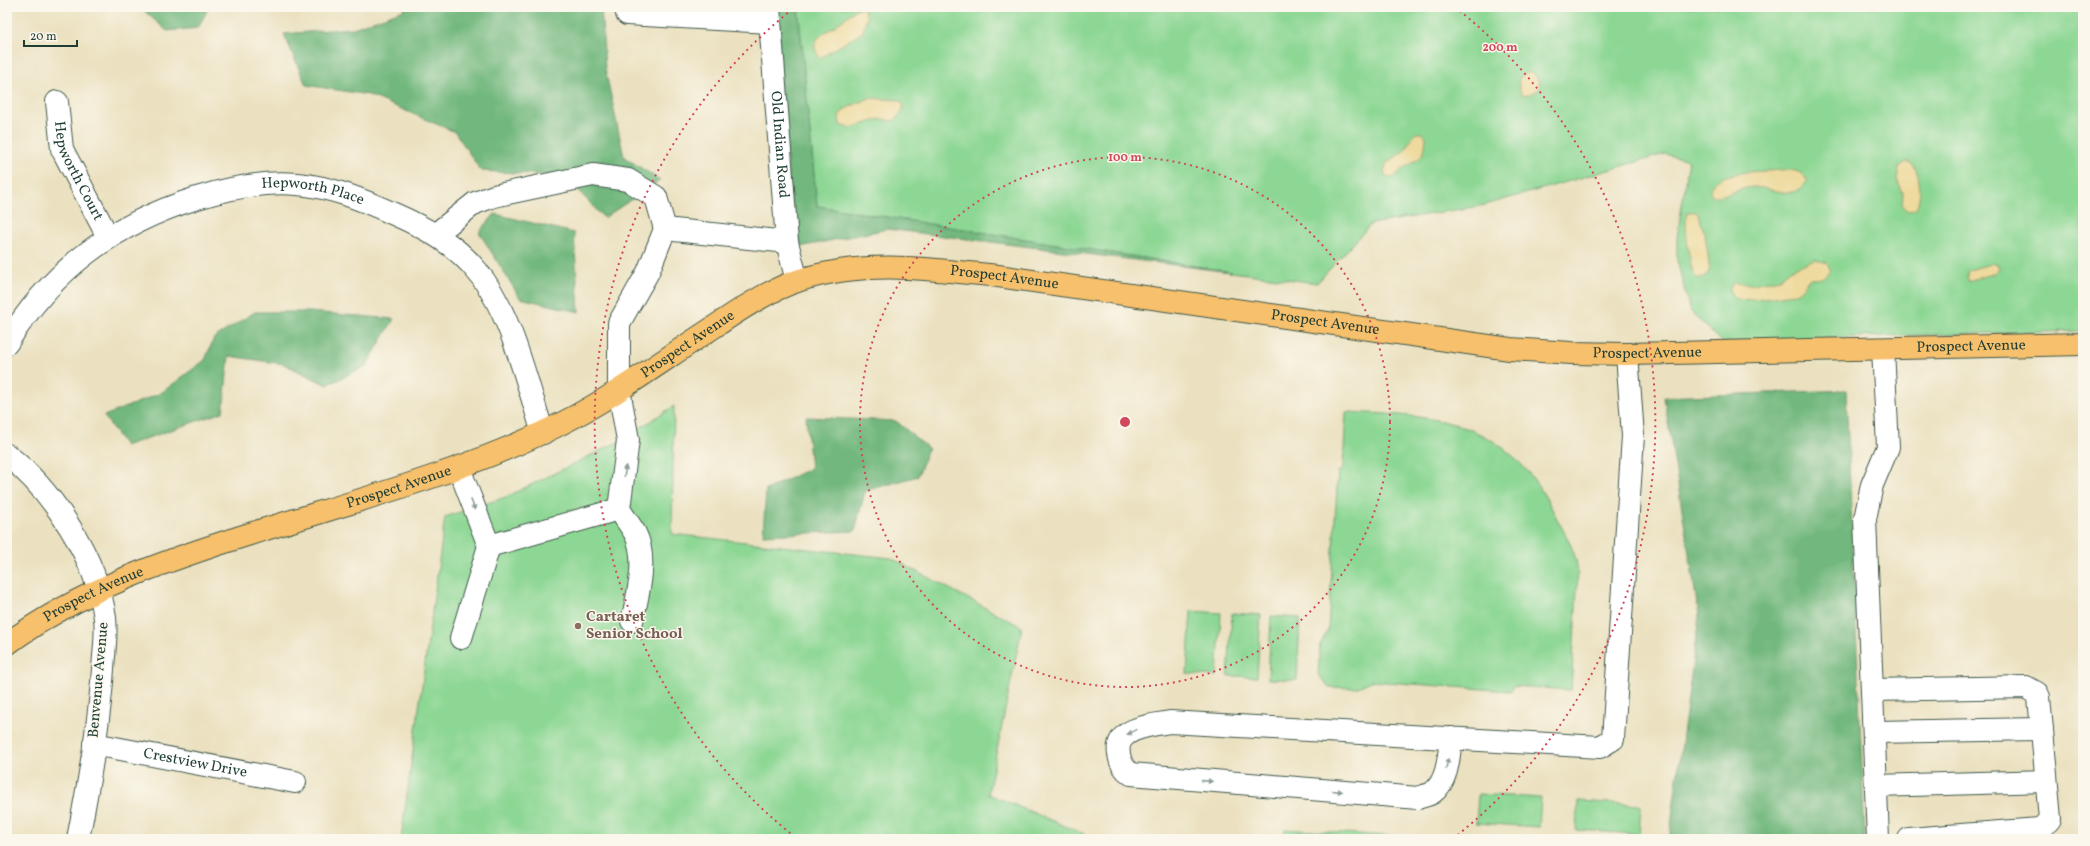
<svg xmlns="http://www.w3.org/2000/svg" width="2090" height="846" viewBox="0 0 2090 846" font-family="Vollkorn,serif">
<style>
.green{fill:#8dd794;stroke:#568a64}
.forest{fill:#72b87e;stroke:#487a59}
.sand{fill:#eeda9e;stroke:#868c69}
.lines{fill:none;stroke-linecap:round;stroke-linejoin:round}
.minor-casing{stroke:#3e5649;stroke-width:24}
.major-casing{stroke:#3e5649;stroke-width:24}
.minor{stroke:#fff;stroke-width:22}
.major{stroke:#f7c06c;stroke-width:22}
.oneway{fill:#8f9e9a}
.ring{fill:none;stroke:#d1495b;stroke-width:2;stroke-dasharray:2 4}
.education-dot{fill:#8d6e63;stroke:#fbf7ec;stroke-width:1.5}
.labels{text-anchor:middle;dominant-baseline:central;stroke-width:3;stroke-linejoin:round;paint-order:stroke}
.street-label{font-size:15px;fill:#1f3d34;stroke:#fbf7ec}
.education-label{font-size:15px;font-weight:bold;fill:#785e54;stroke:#fbf7ec;text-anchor:start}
.centre{fill:#d1495b;stroke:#fbf7ec;stroke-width:2}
.ring-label{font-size:12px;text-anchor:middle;font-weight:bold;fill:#d1495b;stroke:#fbf7ec;stroke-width:3;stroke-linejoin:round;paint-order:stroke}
</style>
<rect width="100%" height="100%" fill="#fbf7ec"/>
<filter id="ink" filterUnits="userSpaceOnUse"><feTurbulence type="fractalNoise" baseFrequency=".025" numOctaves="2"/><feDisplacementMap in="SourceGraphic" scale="8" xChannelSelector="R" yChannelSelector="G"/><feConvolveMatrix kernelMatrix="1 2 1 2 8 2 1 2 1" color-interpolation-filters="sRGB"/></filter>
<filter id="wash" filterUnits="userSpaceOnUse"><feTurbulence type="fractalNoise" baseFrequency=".012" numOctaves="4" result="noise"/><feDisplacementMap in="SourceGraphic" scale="16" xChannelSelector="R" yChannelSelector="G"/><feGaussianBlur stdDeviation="0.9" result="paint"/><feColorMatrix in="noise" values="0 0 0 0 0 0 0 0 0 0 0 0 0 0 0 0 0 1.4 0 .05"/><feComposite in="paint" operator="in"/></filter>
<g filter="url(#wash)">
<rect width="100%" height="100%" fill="#ebe1c0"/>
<!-- green -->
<g class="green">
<path d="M798,7H2083V331L1880,336L1723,343L1690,311L1677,260V238L1689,160L1665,154L1485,205L1371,224L1317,283L1231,272L817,206Z"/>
<path d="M674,406L672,534L891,558L1022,627L988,794L1096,839H401L445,517L506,497L618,442Z"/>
<path d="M1346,412C1441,416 1507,419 1554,513C1562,529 1575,548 1577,566C1579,580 1576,594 1576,608C1574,635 1573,663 1571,690L1514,686L1510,691L1371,681L1356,688L1329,687L1318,675L1320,645L1328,630L1338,472L1343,468Z"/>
<path d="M1191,611L1221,613L1217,676L1187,674Z"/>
<path d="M1232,613L1261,615L1257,677L1228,676Z"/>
<path d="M1271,616L1300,618L1297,680L1268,679Z"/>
<path d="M1478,794L1541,798L1539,827L1476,823Z"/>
<path d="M1578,801L1641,805L1639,834L1576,830Z"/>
<path d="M1285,829L1430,839H1284Z"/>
</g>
<!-- forest -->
<g class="forest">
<path d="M140,7H209L198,28L167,31Z"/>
<path d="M405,7H601L605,68L624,157L660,180L604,218L565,176L481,171L455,132L369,95L306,85L284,34L353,28L404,10Z"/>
<path d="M773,7H798L817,206L1231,272L887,229L795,248Z"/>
<path d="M495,214L574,233L579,312L520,298L479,232Z"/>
<path d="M255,312H310L394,319L366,366L327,385L284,364L229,356L223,412L125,446L104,416L161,393L205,360L214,338Z"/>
<path d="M1846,390L1865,839H1669L1699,616L1664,397Z"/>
<path d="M806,417L896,421L928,448L918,476L865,491L855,531L763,535L766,490L811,468Z"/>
</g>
<!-- sand -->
<g class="sand">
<path d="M858,8H863L867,16L863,32L820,58C805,39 826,33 838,24C845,19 850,13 858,8Z"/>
<path d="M1525,73C1536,71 1539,80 1540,89L1530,94L1522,95C1519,90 1518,84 1519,79Z"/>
<path d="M869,98L898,100L902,102C906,110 900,116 893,121L880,119L851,128L840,125L839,116L845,109Z"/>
<path d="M1417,133H1423L1426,137C1424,159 1423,155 1407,166C1401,169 1398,175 1392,178L1384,174L1386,164L1405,150L1413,135Z"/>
<path d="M1906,162H1910C1921,170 1922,198 1916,209L1908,211L1902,206L1903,193L1897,179L1899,167Z"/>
<path d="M1782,170C1793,170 1802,170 1807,181C1804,186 1801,189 1796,191C1784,195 1767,188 1755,187C1740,187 1727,197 1713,196L1710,192C1712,169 1763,172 1782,170Z"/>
<path d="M1687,212H1697C1705,230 1709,253 1709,272L1704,278H1696C1689,268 1684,224 1687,212Z"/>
<path d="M1815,259L1827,263L1830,269C1825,278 1820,280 1810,278C1804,283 1803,290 1795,293C1788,296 1742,301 1737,299C1733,298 1731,293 1729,290L1733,283L1753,284L1779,279L1790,270Z"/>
<path d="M1994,263L1998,265L1999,268L1995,273L1968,281L1967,273L1969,270Z"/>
</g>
</g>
<g filter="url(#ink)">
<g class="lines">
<defs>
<g id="minor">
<path d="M627,7V14L770,22"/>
<path id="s1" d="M769,7L787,242L797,281"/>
<path id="s2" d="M57,102L62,149L108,237"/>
<path d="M665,229L787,242"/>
<path d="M436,234L475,203L494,196L593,175L628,180L656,197L665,229L648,272L619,323V390L628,440L619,509C624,517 630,525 635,533C648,558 638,595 632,621"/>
<path id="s3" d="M7,343C53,268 114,224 197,198C229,188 263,181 297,184C332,187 363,200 394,214C426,228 455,244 477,271C512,314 526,381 543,433"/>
<path d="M7,455C53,491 97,559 105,618C107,634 104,652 103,669C99,726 89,783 78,839"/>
<path d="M459,468L489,546L461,638"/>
<path d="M489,546L619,509"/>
<path d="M1873,690L2026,687L2037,693L2039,697L2050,819L2044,826L2039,829L1909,839"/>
<path d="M1874,732L2042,729"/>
<path d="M1451,738C1449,755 1448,782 1432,793C1429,795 1422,796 1418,798L1131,774C1124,769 1120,763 1119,754C1114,728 1151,725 1170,722L1600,747L1613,739L1633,436L1627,354"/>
<path id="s4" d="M94,744L295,782"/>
<path d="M1876,786L2046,781"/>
<path d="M1878,839L1865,519L1872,485L1888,447L1883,349"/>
</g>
<g id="major">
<path id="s5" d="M7,644C80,590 167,560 253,533C351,502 451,476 544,432C601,406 653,367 705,333C735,313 766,291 800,280C865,259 932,269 998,276L1510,349L1571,353L1627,354L2083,344"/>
</g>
</defs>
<!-- minor casing -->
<use href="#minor" class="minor-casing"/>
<!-- major casing -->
<use href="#major" class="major-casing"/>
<!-- minor -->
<use href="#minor" class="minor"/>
<!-- major -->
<use href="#major" class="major"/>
</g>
<!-- one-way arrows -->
<defs><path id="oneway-solid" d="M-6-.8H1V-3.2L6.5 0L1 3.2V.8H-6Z"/></defs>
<g class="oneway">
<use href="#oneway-solid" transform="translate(625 471) rotate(-83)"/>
<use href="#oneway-solid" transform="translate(473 505) rotate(69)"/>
<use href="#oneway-solid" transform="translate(1132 732) rotate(153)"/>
<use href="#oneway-solid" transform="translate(1447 764) rotate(-76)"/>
<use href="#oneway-solid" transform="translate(1207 781) rotate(5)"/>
<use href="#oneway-solid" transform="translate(1337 791) rotate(5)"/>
</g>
</g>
<!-- distance rings -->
<g class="ring">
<circle cx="1125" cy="422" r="265"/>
<path d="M795 837A530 530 0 0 1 795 7M1455 7A530 530 0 0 1 1455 837"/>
</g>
<!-- markers -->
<circle class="education-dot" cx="578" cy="626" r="4"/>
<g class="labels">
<!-- street labels -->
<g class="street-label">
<text stroke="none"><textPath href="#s1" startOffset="138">Old Indian Road</textPath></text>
<text stroke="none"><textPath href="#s2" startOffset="73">Hepworth Court</textPath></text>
<text stroke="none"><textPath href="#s3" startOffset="363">Hepworth Place</textPath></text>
<text stroke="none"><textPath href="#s5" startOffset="1084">Prospect Avenue</textPath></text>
<text stroke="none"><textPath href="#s5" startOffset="1408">Prospect Avenue</textPath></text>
<text stroke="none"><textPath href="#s5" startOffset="748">Prospect Avenue</textPath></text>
<text stroke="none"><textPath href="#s5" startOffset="2056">Prospect Avenue</textPath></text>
<text stroke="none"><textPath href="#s5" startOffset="1732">Prospect Avenue</textPath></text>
<text stroke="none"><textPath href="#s5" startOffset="424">Prospect Avenue</textPath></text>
<text stroke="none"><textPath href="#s5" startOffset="100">Prospect Avenue</textPath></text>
<text transform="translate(99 680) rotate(-85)">Benvenue Avenue</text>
<text stroke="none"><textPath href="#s4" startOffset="103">Crestview Drive</textPath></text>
</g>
<!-- education labels -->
<g class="education-label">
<text x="586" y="617">Cartaret<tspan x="586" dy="17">Senior School</tspan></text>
</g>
</g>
<circle cx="1125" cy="422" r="6" class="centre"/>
<g class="ring-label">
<text x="1500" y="51">200 m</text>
<text x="1125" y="161">100 m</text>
</g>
<!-- margin -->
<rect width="2090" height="846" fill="none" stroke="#fbf7ec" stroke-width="24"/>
<!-- scale -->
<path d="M24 40v6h53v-6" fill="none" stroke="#1f3d34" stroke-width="2"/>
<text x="30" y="40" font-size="12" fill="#1f3d34" stroke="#fbf7ec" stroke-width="3" paint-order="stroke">20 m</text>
</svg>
